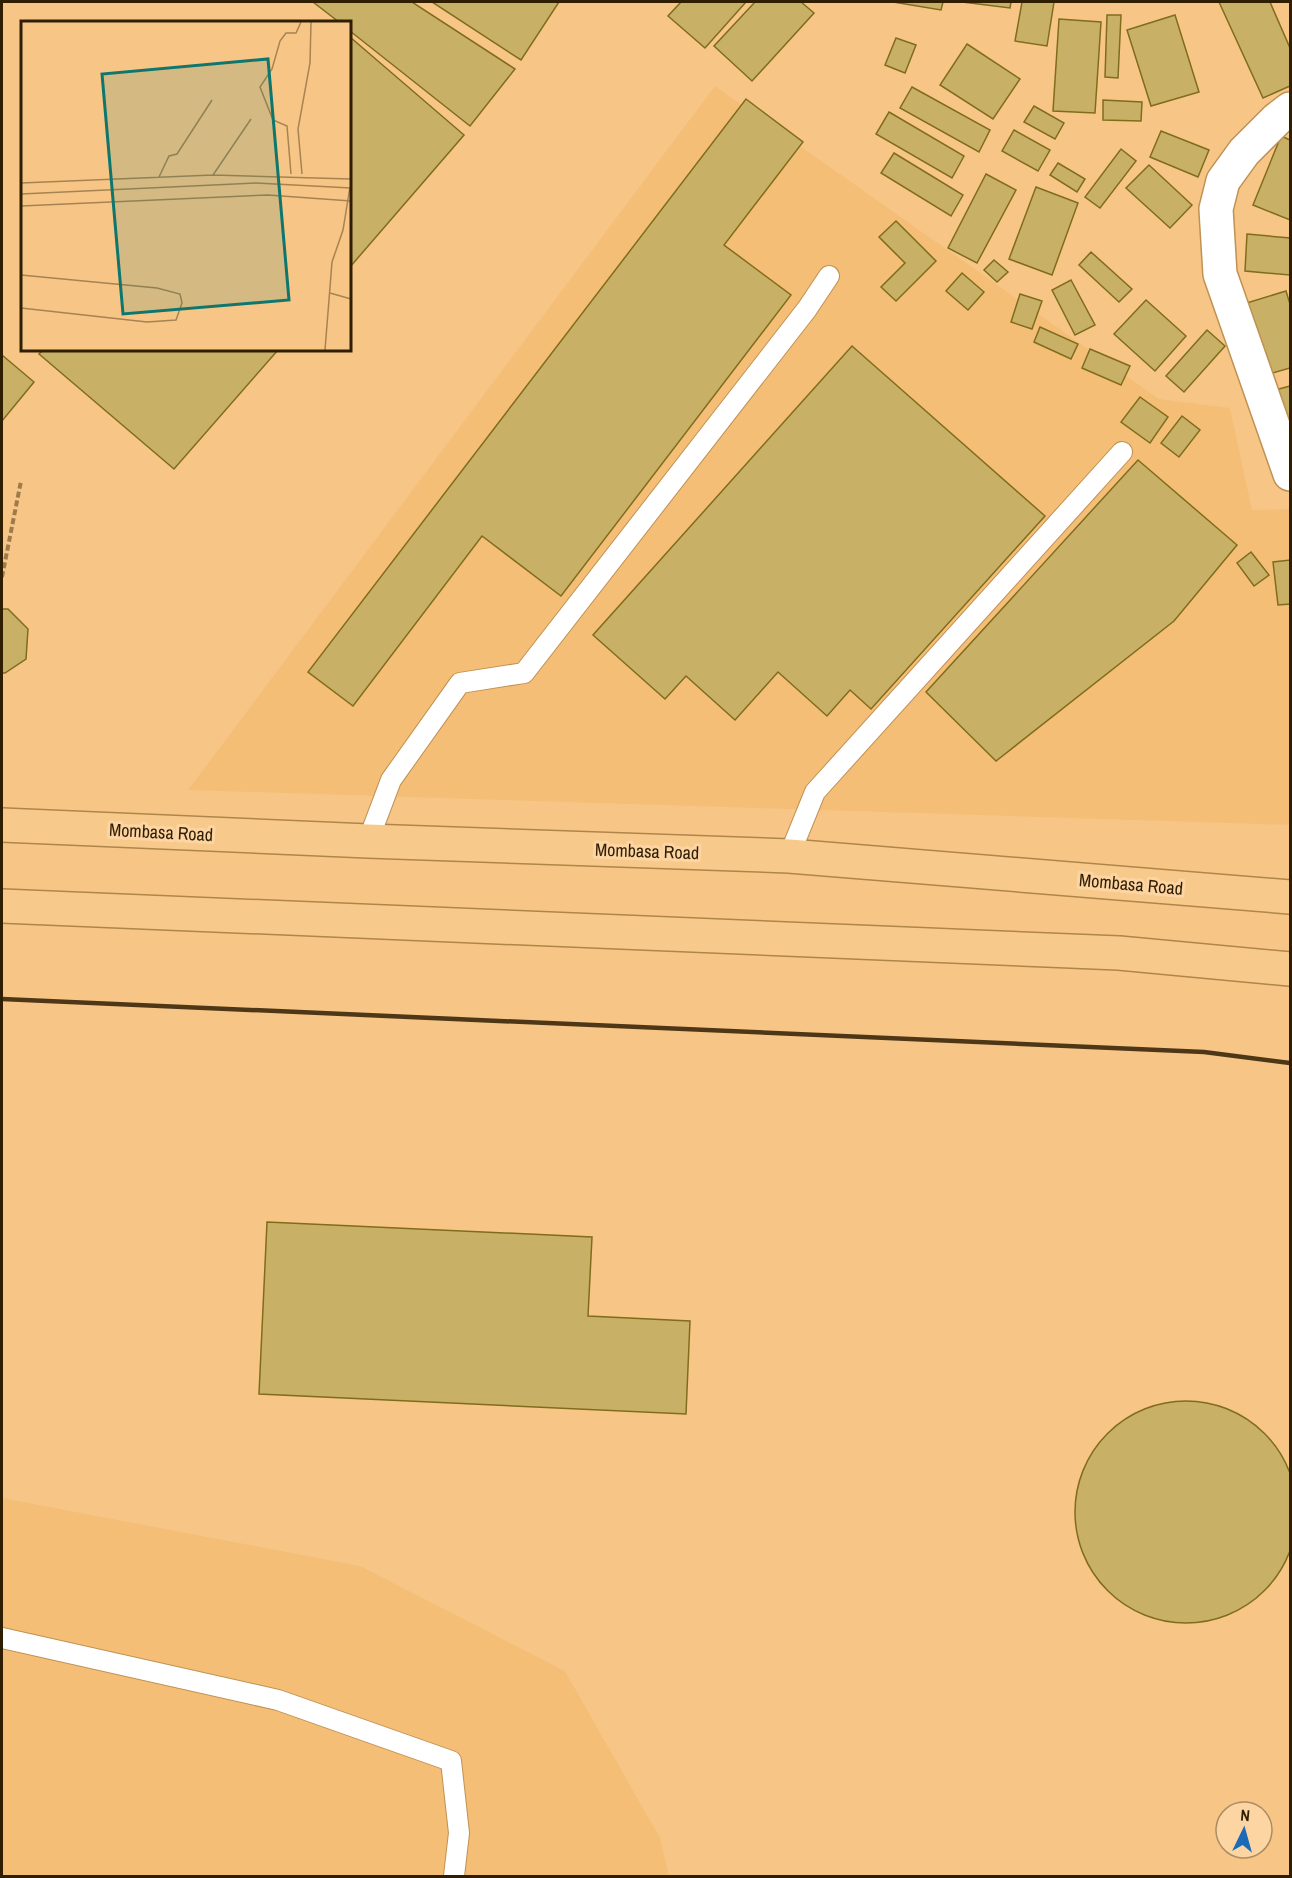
<svg xmlns="http://www.w3.org/2000/svg" width="1292" height="1878" viewBox="0 0 1292 1878" font-family="'Archivo Narrow',sans-serif">
<style>
.built{fill:#f4be77}
.building{fill:#c8b166;stroke:#816c1c;stroke-width:1.5}
.lines{fill:none;stroke-linecap:round;stroke-linejoin:round}
.service-casing{stroke:#c09152;stroke-width:22}
.minor-casing{stroke:#c09152;stroke-width:36}
.trunk-casing{stroke:#b0854a;stroke-width:36}
.path{stroke:#9f7b4c;stroke-width:4;stroke-dasharray:6 3;stroke-linecap:butt}
.service{stroke:#fff;stroke-width:20}
.minor{stroke:#fff;stroke-width:33}
.trunk{stroke:#f7ca8c;stroke-width:33}
.rail{stroke:#4e3717;stroke-width:4.5}
.labels{text-anchor:middle;dominant-baseline:central;stroke-width:6;stroke-linejoin:round;paint-order:stroke}
.street-label{font-size:18px;fill:#301e03;stroke:#fdd5a3}
.inset-road{fill:none;stroke:#a78352;stroke-width:1.5}
.view{fill:#0f766e;fill-opacity:0.15;stroke:#0f766e;stroke-width:3}
.inset-edge{fill:none;stroke:#301e03;stroke-width:3}
</style>
<rect width="100%" height="100%" fill="#f7c686"/>
<!-- built -->
<g class="built">
<path d="M715,86L1159,399L1230,408L1252,510L1290,509V825L188,790Z"/>
<path d="M2,1498L360,1566L565,1671L660,1838L669,1876H2Z"/>
</g>
<!-- building -->
<g class="building">
<path d="M313,2H412L515,69L470,126L350,31V22H339Z"/>
<path d="M432,2H559L521,60Z"/>
<path d="M681,2H746L705,48L668,16Z"/>
<path d="M755,2H801L814,13L752,81L714,46Z"/>
<path d="M893,2H943L941,10Z"/>
<path d="M962,2H1011L1010,8Z"/>
<path d="M1022,2H1054L1047,46L1015,41Z"/>
<path d="M1219,2H1270L1290,48V86L1263,98Z"/>
<path d="M1107,15H1121L1118,78L1105,77Z"/>
<path d="M1175,15L1199,92L1151,106L1127,30Z"/>
<path d="M1059,19L1101,22L1095,113L1053,111Z"/>
<path d="M350,37L464,135L350,267Z"/>
<path d="M896,38L916,45L905,73L885,65Z"/>
<path d="M967,44L1020,79L993,119L940,85Z"/>
<path d="M912,87L990,130L979,152L900,108Z"/>
<path d="M746,99L803,142L724,245L791,295L561,596L482,536L353,706L308,672Z"/>
<path d="M1103,100L1142,102L1141,121L1103,120Z"/>
<path d="M1034,106L1064,123L1055,139L1024,122Z"/>
<path d="M889,112L964,156L952,178L876,134Z"/>
<path d="M1014,130L1050,150L1038,171L1002,151Z"/>
<path d="M1161,131L1209,150L1198,177L1150,157Z"/>
<path d="M1281,136L1290,140V220L1253,205Z"/>
<path d="M1121,149L1136,161L1100,208L1085,197Z"/>
<path d="M894,153L963,195L951,216L881,173Z"/>
<path d="M1058,163L1085,179L1077,192L1050,175Z"/>
<path d="M1149,165L1192,205L1170,228L1126,188Z"/>
<path d="M986,174L1016,190L977,263L948,248Z"/>
<path d="M1036,187L1078,203L1052,275L1009,259Z"/>
<path d="M896,221L936,261L896,301L881,287L905,263L879,237Z"/>
<path d="M1247,234L1290,238V275L1245,271Z"/>
<path d="M1091,252L1132,289L1119,302L1079,265Z"/>
<path d="M994,260L1008,272L997,282L984,270Z"/>
<path d="M962,273L984,292L968,310L946,291Z"/>
<path d="M1071,280L1095,325L1075,335L1052,290Z"/>
<path d="M1286,291L1290,304V368L1259,377L1237,306Z"/>
<path d="M1020,294L1042,301L1032,329L1011,322Z"/>
<path d="M1146,300L1186,336L1155,371L1114,334Z"/>
<path d="M1040,327L1078,344L1071,359L1034,342Z"/>
<path d="M1207,330L1225,346L1184,392L1166,376Z"/>
<path d="M852,346L1045,516L871,709L850,690L827,716L778,672L735,720L686,676L665,699L593,635Z"/>
<path d="M1090,349L1130,366L1121,385L1082,368Z"/>
<path d="M43,350H278L174,469L39,354Z"/>
<path d="M2,355L34,382L2,421Z"/>
<path d="M1290,386V441L1275,390Z"/>
<path d="M1140,397L1168,417L1150,443L1121,422Z"/>
<path d="M1182,416L1200,430L1179,457L1161,443Z"/>
<path d="M1138,460L1237,545L1174,621L996,761L926,692Z"/>
<path d="M1251,552L1269,575L1254,586L1237,563Z"/>
<path d="M1290,560V604L1278,605L1273,562Z"/>
<path d="M2,609H8L28,629L26,659L5,673H2Z"/>
<path d="M267,1222L592,1237L588,1316L690,1321L686,1414L259,1394Z"/>
<circle cx="1186" cy="1512" r="111"/>
</g>
<g class="lines">
<defs>
<g id="service">
<path d="M368,841L391,780L460,683L524,673L807,309L829,276"/>
<path d="M789,856L815,792L1122,452"/>
<path d="M2,1638L278,1700L451,1761L459,1833L454,1876"/>
</g>
<path id="minor" d="M1290,109L1277,119L1244,152L1223,181L1216,209L1220,274L1290,474"/>
<g id="trunk">
<path d="M2,825L368,841L789,856L1290,897"/>
<path d="M2,906L1119,953L1290,969"/>
</g>
</defs>
<!-- service casing -->
<use href="#service" class="service-casing"/>
<!-- minor casing -->
<use href="#minor" class="minor-casing"/>
<!-- trunk casing -->
<use href="#trunk" class="trunk-casing"/>
<!-- path -->
<path class="path" d="M2,577L21,481"/>
<!-- service -->
<use href="#service" class="service"/>
<!-- minor -->
<use href="#minor" class="minor"/>
<!-- trunk -->
<use href="#trunk" class="trunk"/>
<!-- rail -->
<path class="rail" d="M2,999L1204,1052L1290,1063"/>
</g>
<g class="labels">
<!-- street labels -->
<g class="street-label">
<text transform="translate(161 832) rotate(3)">Mombasa Road</text>
<text transform="translate(647 851) rotate(2)">Mombasa Road</text>
<text transform="translate(1131 884) rotate(5)">Mombasa Road</text>
</g>
</g>
<!-- overview -->
<g transform="translate(21 21)">
<rect width="330" height="330" fill="#f7c686"/>
<path class="inset-road" d="M270,153L266,105L252,99L239,66L251,48L259,20L265,12H275L280,1M281,153L277,108L289,42L290,1M192,154L230,98M138,156L148,135L156,133L191,79M0,162L192,154L330,158M0,173L235,162L330,167M0,185L247,174L330,180M0,254L136,267L159,273L161,282L155,299L126,301L0,287M309,272L330,278M304,329L311,241L322,209L329,166"/>
<path class="view" d="M247,38L268,279L102,293L81,53Z"/>
<rect width="330" height="330" class="inset-edge"/>
</g>
<!-- border -->
<rect width="1292" height="1878" fill="none" stroke="#301e03" stroke-width="6"/>
<!-- north arrow -->
<g transform="translate(1244 1830) rotate(5)"><circle r="28" fill="#fdd5a3" stroke="#ab8c63" stroke-width="1.5"/>
<path d="M0-4.5L10 22L0 15L-10 22Z" fill="#1d6ab9"/>
<text y="-9" font-size="16" font-weight="bold" text-anchor="middle" fill="#301e03">N</text>
</g>
</svg>
